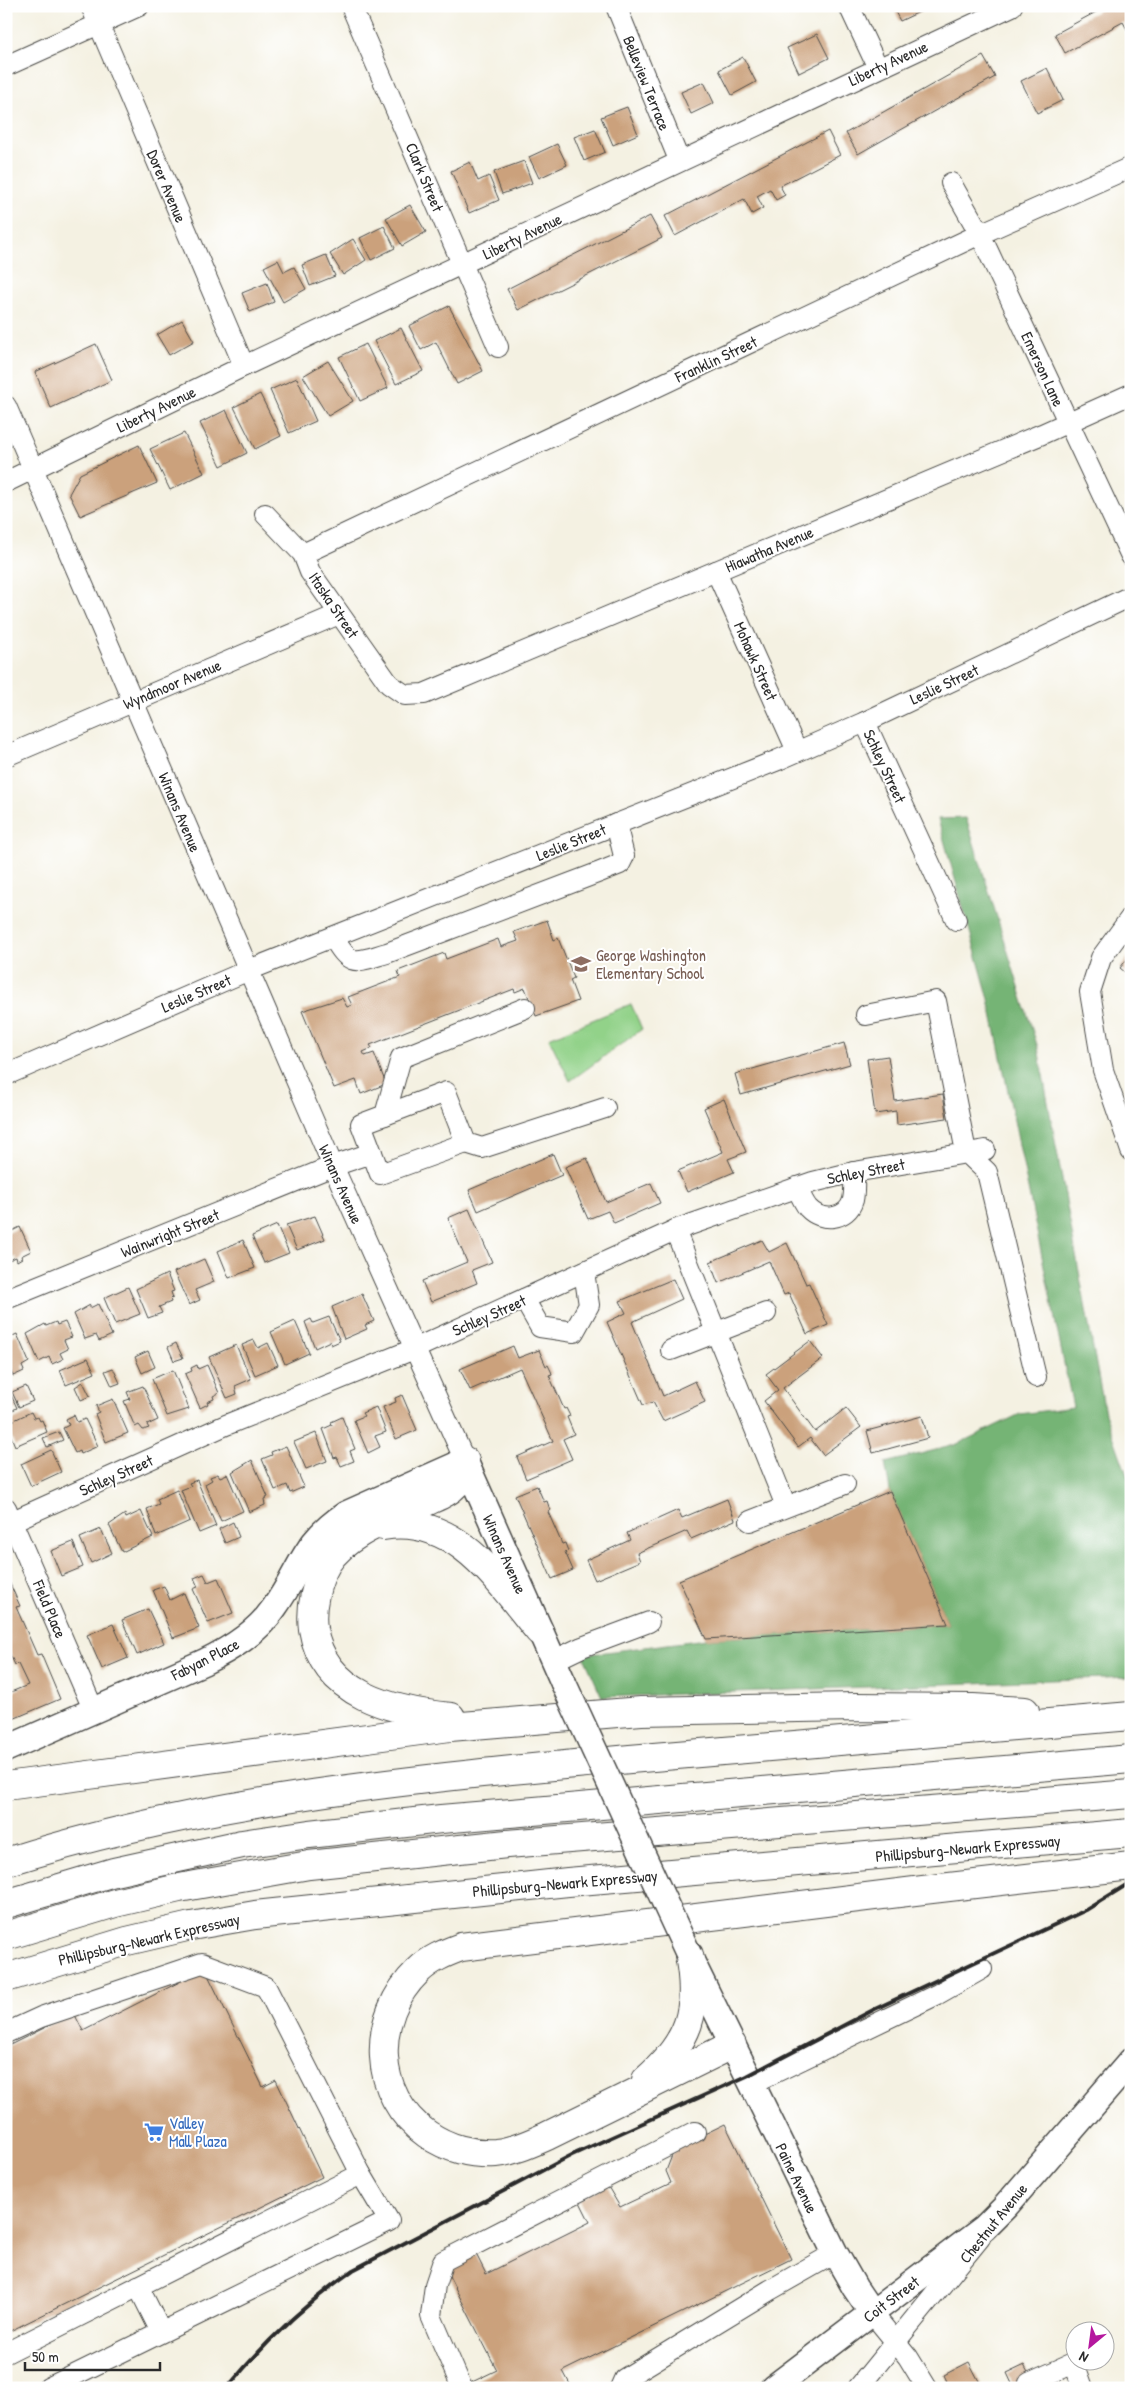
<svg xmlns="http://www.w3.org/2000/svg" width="1137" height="2394" viewBox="0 0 1137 2394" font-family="'Patrick Hand',sans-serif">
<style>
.green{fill:#92d289;stroke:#5e7e5a}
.forest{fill:#75b475;stroke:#507050}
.building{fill:#cba17c}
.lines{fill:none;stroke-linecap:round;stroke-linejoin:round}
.minor-casing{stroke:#494946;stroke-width:22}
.major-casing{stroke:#494946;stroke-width:28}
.highway-casing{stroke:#494946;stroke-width:30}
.minor{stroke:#fff;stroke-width:20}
.major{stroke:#fff;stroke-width:25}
.highway{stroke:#fff;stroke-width:28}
.rail{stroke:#2b2b2b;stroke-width:4}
.major-bridge-casing{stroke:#494946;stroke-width:28;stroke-linecap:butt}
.major-bridge{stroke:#fff;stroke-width:25}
.labels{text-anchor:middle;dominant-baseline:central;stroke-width:4;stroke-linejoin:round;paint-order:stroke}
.street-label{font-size:16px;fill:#2b2b2b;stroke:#fff}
.education-label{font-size:16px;fill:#785e54;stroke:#fff;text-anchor:start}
.shop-label{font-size:16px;fill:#366cbe;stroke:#fff;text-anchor:start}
</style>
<rect width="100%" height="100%" fill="#fff"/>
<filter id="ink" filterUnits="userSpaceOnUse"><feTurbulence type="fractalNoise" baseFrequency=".02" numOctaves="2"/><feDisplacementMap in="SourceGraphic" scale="10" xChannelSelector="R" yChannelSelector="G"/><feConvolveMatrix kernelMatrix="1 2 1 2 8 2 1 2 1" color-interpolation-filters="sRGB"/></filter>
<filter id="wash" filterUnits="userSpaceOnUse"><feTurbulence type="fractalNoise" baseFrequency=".0096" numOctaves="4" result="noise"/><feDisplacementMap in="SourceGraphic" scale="20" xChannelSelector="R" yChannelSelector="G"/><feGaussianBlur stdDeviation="1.12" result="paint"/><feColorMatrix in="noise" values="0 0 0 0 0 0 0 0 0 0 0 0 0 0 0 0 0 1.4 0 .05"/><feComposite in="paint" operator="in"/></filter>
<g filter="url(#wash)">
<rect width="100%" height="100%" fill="#f4f1e2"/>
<!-- green -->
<path class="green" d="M631,1004L642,1029L570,1081L549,1038Z"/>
<!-- forest -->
<path class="forest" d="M966,818L1038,1048L1105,1413L1131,1486V1677L602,1697L583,1655L706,1639L948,1624L890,1491L885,1463L955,1445L1020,1414L1073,1407L989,999L938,819Z"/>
<g id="blocks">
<!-- building -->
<g class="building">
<path d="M892,6H932L900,21Z"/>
<path d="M1107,6H1131V32L1129,33L1123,22L1065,53L1055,34Z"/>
<path d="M817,34L829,58L799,73L787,48Z"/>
<path d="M983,56L995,77L858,154L846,133Z"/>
<path d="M743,57L756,82L732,95L719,70Z"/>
<path d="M1047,68L1063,100L1037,113L1021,81Z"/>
<path d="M704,82L714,103L691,114L681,92Z"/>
<path d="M627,107L638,134L613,145L601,117Z"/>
<path d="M595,129L605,152L584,161L574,137Z"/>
<path d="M828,131L840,155L780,186L785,195L776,200L770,189L757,196L763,208L752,214L744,199L675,236L665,216Z"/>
<path d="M557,144L567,165L539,178L529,157Z"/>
<path d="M524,161L532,183L502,194L494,172Z"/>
<path d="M470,162L478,181L489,176L499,200L469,213L451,171Z"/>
<path d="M410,205L426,232L402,246L386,218Z"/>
<path d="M650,216L662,238L518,310L507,289Z"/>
<path d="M384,226L395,248L371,260L360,238Z"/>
<path d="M353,239L366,260L343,275L330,254Z"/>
<path d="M326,255L335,276L310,286L302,265Z"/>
<path d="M278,260L284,272L294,267L306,289L283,302L264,267Z"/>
<path d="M267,283L274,302L250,312L242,293Z"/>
<path d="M449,306L483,371L457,384L436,342L421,350L409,326Z"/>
<path d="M182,320L194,341L169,355L157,335Z"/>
<path d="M401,328L423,371L396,384L374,341Z"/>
<path d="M96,344L112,380L51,408L35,372Z"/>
<path d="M366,344L388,388L360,401L339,357Z"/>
<path d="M328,361L353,401L328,416L303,376Z"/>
<path d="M297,378L316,421L289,433L270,390Z"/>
<path d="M260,394L281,436L255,449L234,407Z"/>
<path d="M226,410L247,453L221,466L200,423Z"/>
<path d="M184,433L204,473L170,490L150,449Z"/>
<path d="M139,445L157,483L80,516L69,494L80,474Z"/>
<path d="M547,920L554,940L558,938L574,978L570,980L578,1001L536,1016L525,988L515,992L514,989L370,1045L372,1048L363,1052L365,1056L374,1053L386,1084L361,1094L356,1080L334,1088L302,1011L342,998L347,1007L352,1005L348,997L400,977L398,971L444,953L446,959L498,939L501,947L518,941L514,932Z"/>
<path d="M1131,954V977L1120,968Z"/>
<path d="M844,1043L850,1064L741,1095L735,1074Z"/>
<path d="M888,1056L895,1101L943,1094L947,1118L897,1125L896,1111L875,1114L867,1059Z"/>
<path d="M724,1099L746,1152L728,1159L734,1172L687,1192L678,1171L723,1152L704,1108Z"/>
<path d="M553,1154L562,1175L478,1211L469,1190Z"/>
<path d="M587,1158L606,1202L651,1183L660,1203L614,1223L608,1211L588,1219L565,1167Z"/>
<path d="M469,1209L492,1262L472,1270L477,1283L431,1302L422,1281L467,1262L448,1218Z"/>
<path d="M315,1216L325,1239L297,1250L286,1225Z"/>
<path d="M277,1225L289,1253L264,1263L252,1236Z"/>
<path d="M20,1227L31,1251L21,1256L22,1258L17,1261L16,1257L9,1260L6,1254V1234Z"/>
<path d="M243,1240L255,1268L229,1278L218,1251Z"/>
<path d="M762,1240L769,1252L787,1243L806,1284L809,1283L828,1325L807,1334L789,1293L784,1295L769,1261L718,1283L710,1262Z"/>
<path d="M204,1259L214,1282L195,1290L200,1300L189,1305L174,1272Z"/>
<path d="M167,1274L174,1291L171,1292L173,1298L170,1299L171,1302L159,1307L162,1313L148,1318L136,1289Z"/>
<path d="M673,1279L682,1299L632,1322L663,1396L695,1381L705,1402L663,1421L653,1402L643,1405L607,1322L626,1313L620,1301Z"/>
<path d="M128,1287L140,1314L115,1324L104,1298Z"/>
<path d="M362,1294L374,1321L365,1325L367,1329L344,1339L332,1307Z"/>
<path d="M98,1304L112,1335L99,1341L96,1335L85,1339L74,1314L90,1305V1308Z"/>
<path d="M329,1317L340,1341L331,1345L330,1341L315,1348L305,1322L311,1319L313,1323Z"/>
<path d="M295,1321L309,1353L285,1364L271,1332Z"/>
<path d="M56,1322L57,1325L65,1322L72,1337L64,1340L68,1349L60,1353L63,1359L52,1364L49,1357L39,1362L27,1334L45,1324L46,1326Z"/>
<path d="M17,1334L29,1362L22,1366L24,1371L13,1376L6,1361V1339Z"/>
<path d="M254,1340L258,1348L268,1343L278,1365L255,1375L242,1345Z"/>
<path d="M810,1341L823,1358L783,1388L815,1432L846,1408L861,1427L823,1455L810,1438L798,1447L764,1401L778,1390L766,1374Z"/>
<path d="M176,1343L183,1358L174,1361L168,1347Z"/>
<path d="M236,1345L251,1379L235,1386L237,1394L227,1398L209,1357Z"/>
<path d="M513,1346L518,1358L539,1350L546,1366L548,1365L551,1371L552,1374L549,1375L564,1409L566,1408L570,1416L567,1417L574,1434L563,1439L572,1459L526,1479L517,1457L553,1441L520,1368L470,1390L460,1369Z"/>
<path d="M148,1351L155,1367L142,1373L135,1357Z"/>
<path d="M88,1358L95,1373L66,1385L60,1370Z"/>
<path d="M197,1365L198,1369L207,1365L219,1393L213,1396L214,1399L207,1402L208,1404L200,1408L185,1374L192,1371L191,1368Z"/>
<path d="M113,1368L120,1383L112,1386L105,1371Z"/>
<path d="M173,1370L189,1409L167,1416L152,1379Z"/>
<path d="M83,1382L90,1396L81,1400L75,1387Z"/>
<path d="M26,1386L33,1401L19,1407L12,1392Z"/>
<path d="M143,1386L158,1420L147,1425L149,1428L143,1430L139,1425L135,1427L124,1401L130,1399L127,1392Z"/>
<path d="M11,1395L17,1408L6,1413V1397Z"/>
<path d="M402,1395L417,1430L396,1439L383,1407L396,1402L395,1398Z"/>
<path d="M113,1399L128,1433L106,1442L95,1414L99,1412L96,1406Z"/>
<path d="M376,1407L386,1432L375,1436L380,1447L368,1453L354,1420L364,1416L362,1413Z"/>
<path d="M31,1412L34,1418L38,1417L40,1421L42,1420L47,1432L15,1446L6,1424Z"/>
<path d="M74,1415L77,1422L85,1419L98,1446L80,1454L79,1451L75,1453L63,1428L69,1425L66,1419Z"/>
<path d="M922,1416L928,1438L873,1453L867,1431Z"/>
<path d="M342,1417L355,1449L350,1451L354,1461L341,1466L337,1457L334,1458L323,1429L332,1425L331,1422Z"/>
<path d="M59,1432L63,1440L47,1447L43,1438Z"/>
<path d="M316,1433L327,1461L306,1469L294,1442Z"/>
<path d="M286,1446L304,1487L290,1493L287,1485L275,1490L262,1459L272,1455L271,1452Z"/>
<path d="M51,1450L61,1472L31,1486L21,1464Z"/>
<path d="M252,1460L268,1497L264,1499L265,1505L249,1512L232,1472Z"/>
<path d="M218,1474L220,1477L227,1474L243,1511L221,1521L205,1484L212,1480L210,1477Z"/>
<path d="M197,1480L216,1526L199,1533L181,1490L191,1486L189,1483Z"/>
<path d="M537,1486L544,1502L547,1501L549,1507L551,1510L548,1512L562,1544L565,1543L568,1551L565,1552L573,1570L552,1579L515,1495Z"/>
<path d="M177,1490L190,1521L156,1536L147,1509L159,1504L157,1499Z"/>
<path d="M890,1491L948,1624L706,1639L679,1580Z"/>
<path d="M727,1499L735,1520L691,1539L687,1531L637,1553L640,1561L595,1580L586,1560L630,1540L627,1533L678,1510L682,1518Z"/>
<path d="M141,1511L153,1537L122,1552L109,1525L125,1514L126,1518Z"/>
<path d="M233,1522L239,1537L225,1543L219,1529Z"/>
<path d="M101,1529L112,1553L91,1563L80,1538Z"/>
<path d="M73,1542L83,1567L61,1576L51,1551Z"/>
<path d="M204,1574L208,1582L218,1578L233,1613L208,1623L193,1589L198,1587L194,1578Z"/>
<path d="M6,1575L20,1606L16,1607L37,1655L41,1654L60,1699L6,1722V1694L28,1685L18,1664L15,1665L6,1646Z"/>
<path d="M164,1586L170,1600L184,1593L199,1628L173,1638L153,1590Z"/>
<path d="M148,1609L164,1643L137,1655L122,1620Z"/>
<path d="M113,1624L128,1658L102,1669L87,1635Z"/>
<path d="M205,1969L263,2087L276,2080L322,2177L6,2333V2047L74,2013L83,2031Z"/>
<path d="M725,2124L791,2259L563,2371L572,2388H472L470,2383L497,2370L446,2270L476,2254L486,2274L590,2222L579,2200L607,2185L620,2207L671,2183L666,2171L673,2153L684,2144Z"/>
<path d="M969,2362L981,2385L976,2388H950L944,2375Z"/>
<path d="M1024,2365L1032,2380L1014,2388L1007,2373Z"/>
</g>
</g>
</g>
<g filter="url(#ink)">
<use href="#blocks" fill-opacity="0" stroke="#494946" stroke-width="1"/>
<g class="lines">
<defs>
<g id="minor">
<path d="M91,6L244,366"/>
<path d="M351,6L498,347"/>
<path d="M616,6L679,160"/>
<path d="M849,6L878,68"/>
<path d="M6,66L139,6"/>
<path d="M951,183L980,234L1131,556"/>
<path d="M6,406L333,1166L465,1461"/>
<path d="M6,482L244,366L1012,6"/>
<path d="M265,514L303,554L310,572L389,684L405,695L424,694L1042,434L1131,394"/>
<path d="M303,554L980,234L1131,167"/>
<path d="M716,571L797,751"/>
<path d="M865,722L956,920"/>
<path d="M6,756L339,614"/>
<path d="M1131,917L1101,958L1090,992L1103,1070L1131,1151"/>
<path d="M333,937C351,968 355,962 387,953L600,872L620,864L624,856L616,824"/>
<path d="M866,1015L936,1001L966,1152L987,1172L1036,1377"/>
<path d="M6,1075L249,970L778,760L865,722L1131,596"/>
<path d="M385,1115L446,1092L466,1143L482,1148L605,1108"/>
<path d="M372,1153L380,1174L466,1143"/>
<path d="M797,1187C800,1194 803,1202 808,1208C821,1222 847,1221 853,1200C855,1191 854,1181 854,1172"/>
<path d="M675,1230L786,1506"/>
<path d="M6,1299L333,1166L372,1153L361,1124L385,1115L401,1058L525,1008"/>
<path d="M524,1299L540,1327L574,1332L589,1305L584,1272"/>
<path d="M671,1350L766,1313"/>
<path d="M6,1508L94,1711"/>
<path d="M750,1521L845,1484"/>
<path d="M6,1524L226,1425L414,1349L675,1230L813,1182L854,1172L985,1150"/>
<path d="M553,1661L582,1647L649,1622"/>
<path d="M6,2033L41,2017L202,1963L266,1987L361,2174L6,2353"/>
<path d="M751,2084L938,1994L982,1969"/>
<path d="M138,2286L161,2332"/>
<path d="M872,2313L908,2357L927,2388"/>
<path d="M1029,2383L1074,2363L1083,2388"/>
<path d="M48,2388L389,2221L361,2174"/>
<path d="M462,2388L431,2316L435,2285L443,2261L695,2132"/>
<path d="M620,2388L624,2379L770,2290L835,2253"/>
<path d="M858,2388L980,2238"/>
</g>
<g id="major">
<path d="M6,1749L204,1662C231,1649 257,1633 274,1608C302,1569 302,1543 346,1514L465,1461L563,1682"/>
<path d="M692,1962L835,2253L855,2288L872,2313"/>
<path d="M773,2388L984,2228L1005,2207L1131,2061"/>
</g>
<g id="highway">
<path d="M383,1526C457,1513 499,1583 539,1631"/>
<path d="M451,1717C393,1711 324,1696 313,1629C310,1607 316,1582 327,1563C348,1531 393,1518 426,1502C436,1497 448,1493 455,1485C462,1478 463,1470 465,1461"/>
<path d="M6,1786L450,1727L641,1711L856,1707L973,1708L1025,1711"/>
<path d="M6,1862C209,1798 419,1778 630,1759C797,1744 964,1730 1131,1716"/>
<path d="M6,1904L114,1872L242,1844L309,1834L441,1819L1131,1759"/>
<path d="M6,1936L115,1903L179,1888L309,1865L507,1844L1131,1794"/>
<path d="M6,1978L127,1941L191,1926L255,1915L568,1882L1131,1833"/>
<path d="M732,2045L547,2136C531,2143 514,2151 496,2153C472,2155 447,2148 427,2134C372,2096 370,2017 418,1971C430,1959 445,1953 461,1947L923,1890L1131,1866"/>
<path d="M646,2080C689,2042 700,2011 689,1955"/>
</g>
</defs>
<!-- minor casing -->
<use href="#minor" class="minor-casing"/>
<!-- major casing -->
<use href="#major" class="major-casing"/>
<!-- highway casing -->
<use href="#highway" class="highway-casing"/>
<!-- minor -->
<use href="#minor" class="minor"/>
<!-- major -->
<use href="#major" class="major"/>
<!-- highway -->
<use href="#highway" class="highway"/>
<!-- rail -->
<path class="rail" d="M227,2388C264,2343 306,2303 353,2270L572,2155L747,2076L875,2009L1086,1910L1131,1882"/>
<defs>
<path id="major-bridge" d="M563,1682L689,1955"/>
</defs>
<!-- major-bridge casing -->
<use href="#major-bridge" class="major-bridge-casing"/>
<!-- major-bridge -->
<use href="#major-bridge" class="major-bridge"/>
</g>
</g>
<!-- icons -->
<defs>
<symbol id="school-bare" viewBox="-9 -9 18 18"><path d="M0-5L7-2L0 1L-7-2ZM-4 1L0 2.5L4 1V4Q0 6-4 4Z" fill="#8d6e63" stroke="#fff" stroke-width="2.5" paint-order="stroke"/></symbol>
<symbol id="supermarket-bare" viewBox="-9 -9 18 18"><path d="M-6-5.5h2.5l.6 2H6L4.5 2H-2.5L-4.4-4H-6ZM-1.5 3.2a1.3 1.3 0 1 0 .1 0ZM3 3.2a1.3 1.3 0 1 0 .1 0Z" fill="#3f7fe0" stroke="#fff" stroke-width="2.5" paint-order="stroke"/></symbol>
</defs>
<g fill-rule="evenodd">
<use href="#school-bare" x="567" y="950" width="28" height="28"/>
<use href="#supermarket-bare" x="140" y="2118" width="28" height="28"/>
</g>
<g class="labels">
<!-- street labels -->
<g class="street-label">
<text transform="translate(888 63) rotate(-25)">Liberty Avenue</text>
<text transform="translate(647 83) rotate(68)">Belleview Terrace</text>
<text transform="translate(425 177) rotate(67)">Clark Street</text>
<text transform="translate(167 186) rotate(67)">Dorer Avenue</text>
<text transform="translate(522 236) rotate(-26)">Liberty Avenue</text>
<text transform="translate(716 359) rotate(-25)">Franklin Street</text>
<text transform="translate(1043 369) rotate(65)">Emerson Lane</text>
<text transform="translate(156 409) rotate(-26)">Liberty Avenue</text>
<text transform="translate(769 549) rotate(-23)">Hiawatha Avenue</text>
<text transform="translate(334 605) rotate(56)">Itaska Street</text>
<text transform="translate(756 661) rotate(66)">Mohawk Street</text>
<text transform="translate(172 684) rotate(-23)">Wyndmoor Avenue</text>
<text transform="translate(944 684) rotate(-25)">Leslie Street</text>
<text transform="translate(885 766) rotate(65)">Schley Street</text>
<text transform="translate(180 812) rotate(67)">Winans Avenue</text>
<text transform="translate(571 842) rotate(-22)">Leslie Street</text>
<text transform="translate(196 993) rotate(-23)">Leslie Street</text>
<text transform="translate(866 1171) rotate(-11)">Schley Street</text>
<text transform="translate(341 1184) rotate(66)">Winans Avenue</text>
<text transform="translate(170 1233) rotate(-22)">Wainwright Street</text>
<text transform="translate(489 1315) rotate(-24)">Schley Street</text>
<text transform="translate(116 1475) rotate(-24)">Schley Street</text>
<text transform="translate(505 1554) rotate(66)">Winans Avenue</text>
<text transform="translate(50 1609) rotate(67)">Field Place</text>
<text transform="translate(205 1659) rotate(-27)">Fabyan Place</text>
<text transform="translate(968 1848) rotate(-5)">Phillipsburg-Newark Expressway</text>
<text transform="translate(565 1883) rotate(-5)">Phillipsburg-Newark Expressway</text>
<text transform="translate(149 1939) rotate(-13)">Phillipsburg-Newark Expressway</text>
<text transform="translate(797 2178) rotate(64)">Paine Avenue</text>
<text transform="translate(993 2223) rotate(-51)">Chestnut Avenue</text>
<text transform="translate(891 2299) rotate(-37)">Coit Street</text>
</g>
<!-- education labels -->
<g class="education-label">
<text x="596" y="955">George Washington<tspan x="596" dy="18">Elementary School</tspan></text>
</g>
<!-- shop labels -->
<g class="shop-label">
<text x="169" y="2123">Valley<tspan x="169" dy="18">Mall Plaza</tspan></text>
</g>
</g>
<!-- margin -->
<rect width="1137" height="2394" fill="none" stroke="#fff" stroke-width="25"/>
<!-- north arrow -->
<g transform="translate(1090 2346) rotate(209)"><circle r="24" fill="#ffffff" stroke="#aaaaaa"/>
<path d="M0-4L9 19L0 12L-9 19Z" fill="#b5179e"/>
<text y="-8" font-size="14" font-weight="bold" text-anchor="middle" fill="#2b2b2b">N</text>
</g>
<!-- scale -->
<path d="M25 2362v8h135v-8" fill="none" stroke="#2b2b2b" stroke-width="2.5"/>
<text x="32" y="2362" font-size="15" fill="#2b2b2b" stroke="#ffffff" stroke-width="4" paint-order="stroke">50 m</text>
</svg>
